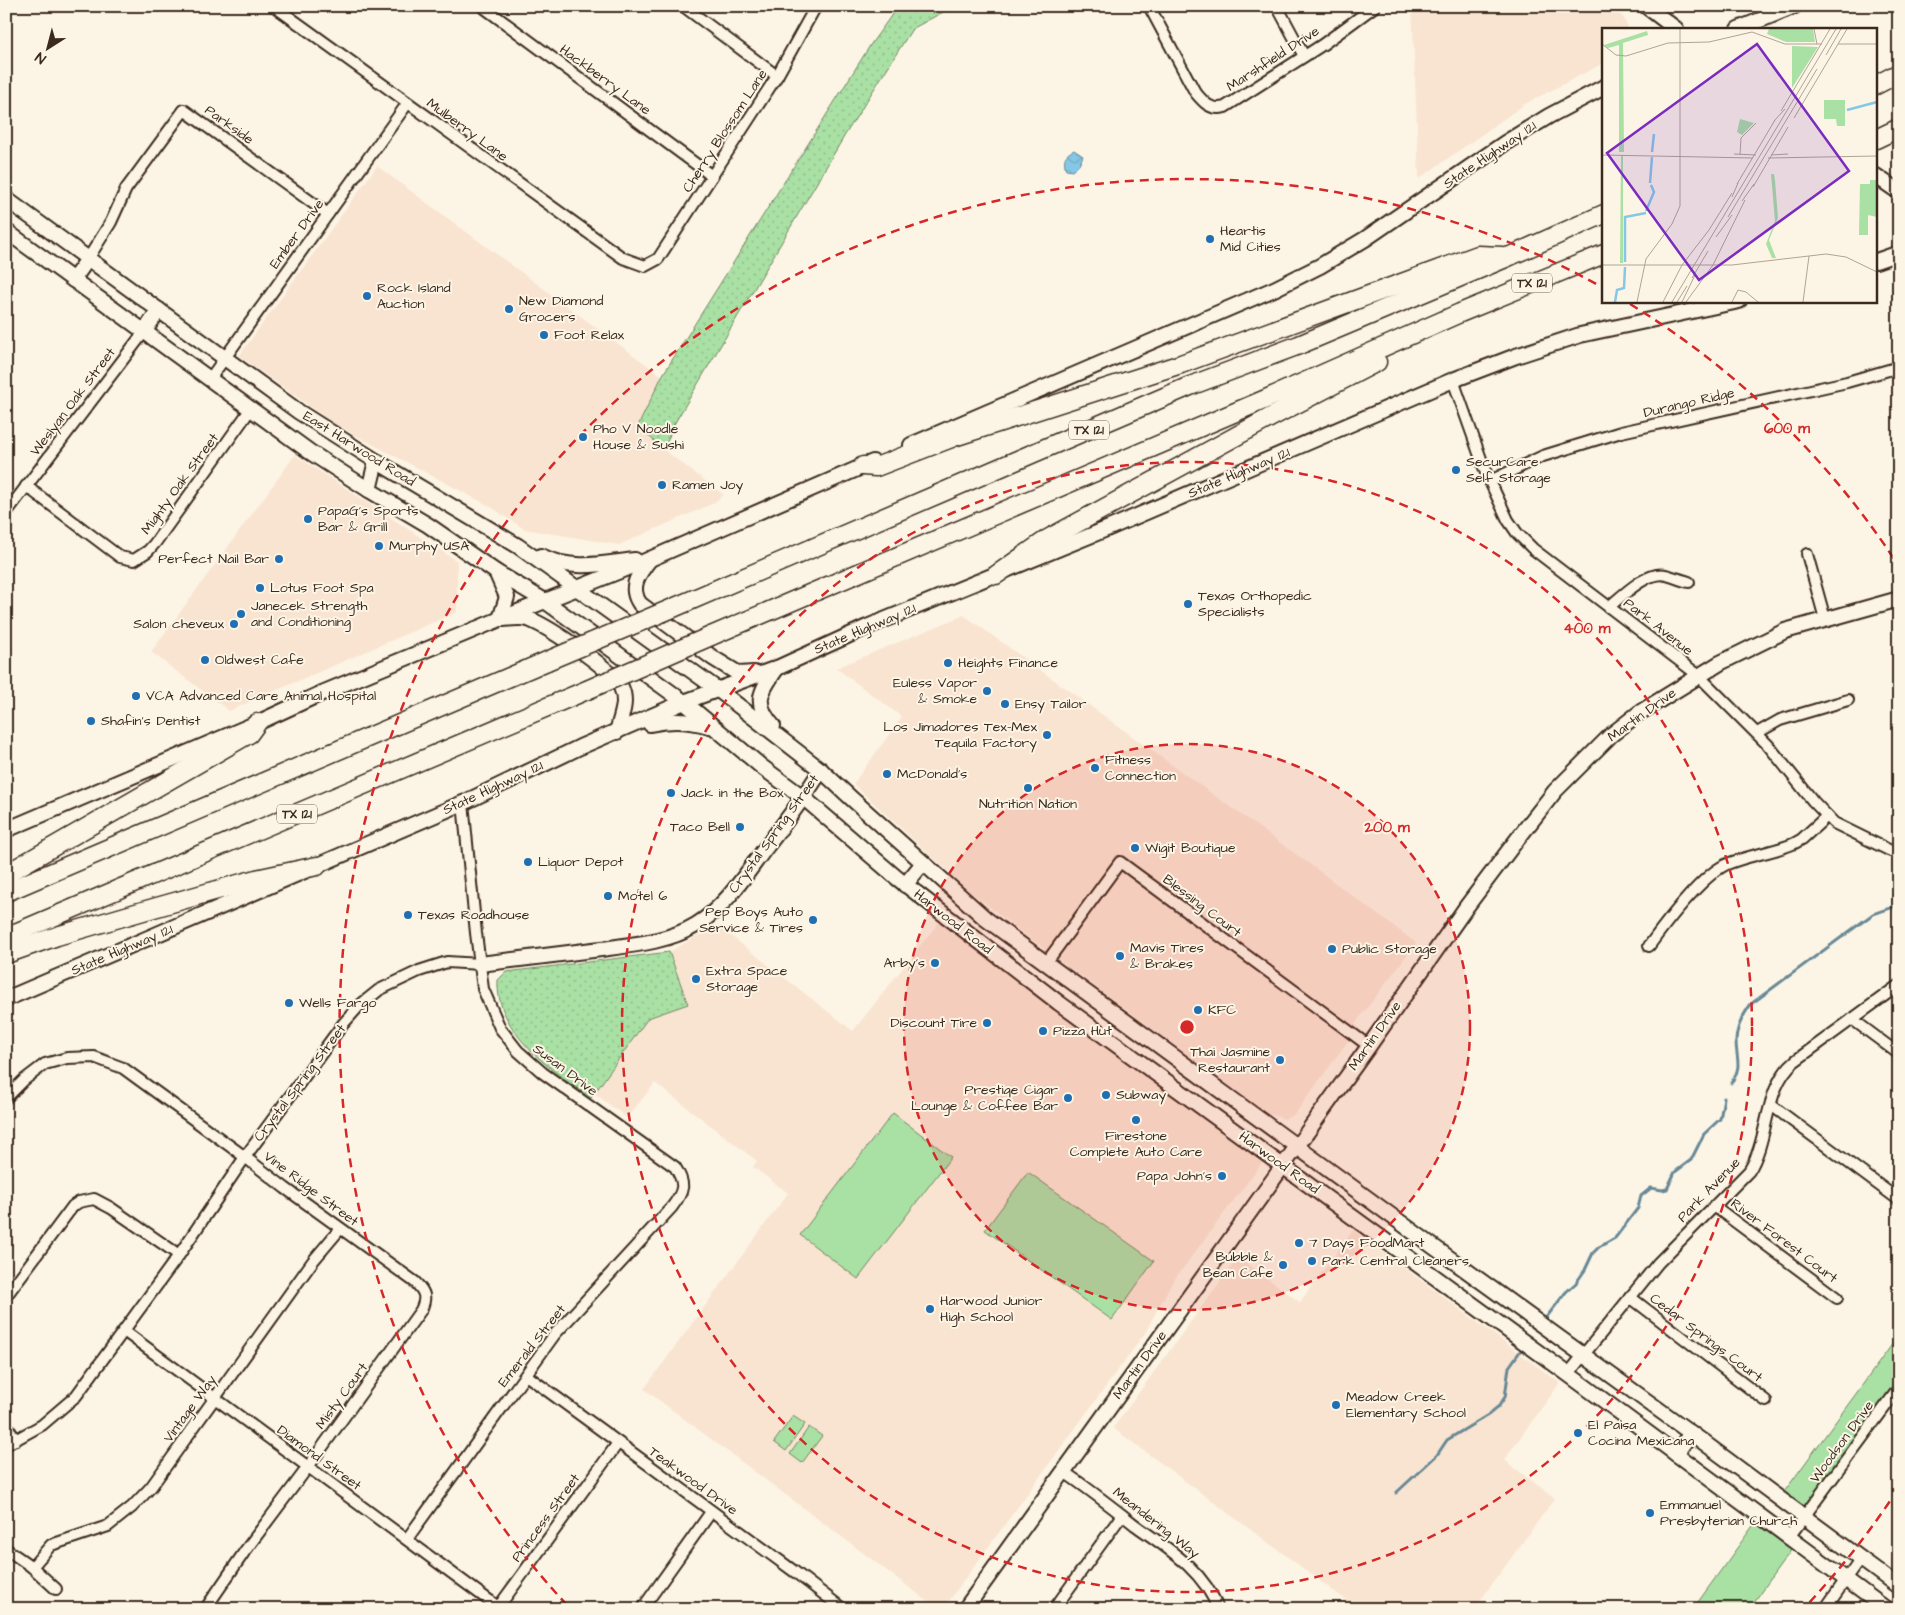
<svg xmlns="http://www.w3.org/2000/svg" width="1905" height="1615" viewBox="0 0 1905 1615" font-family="'Architects Daughter',sans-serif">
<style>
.built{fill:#f9e4d1}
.grass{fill:url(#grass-dots);stroke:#728561}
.park{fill:#a9e0a4;stroke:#728561}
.water{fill:url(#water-waves);stroke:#678896}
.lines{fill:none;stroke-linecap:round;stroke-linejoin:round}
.stream{stroke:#678896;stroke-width:3}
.street-casing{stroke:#3b2a1e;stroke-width:14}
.secondary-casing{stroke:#3b2a1e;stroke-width:18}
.highway-casing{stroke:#3b2a1e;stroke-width:21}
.street{stroke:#fcf5e5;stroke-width:10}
.secondary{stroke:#fcf5e5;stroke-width:14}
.highway{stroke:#fcf5e5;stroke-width:18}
.highway-bridge-casing{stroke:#3b2a1e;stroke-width:21;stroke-linecap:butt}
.highway-bridge{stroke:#fcf5e5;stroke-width:18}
.ring{fill:none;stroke:#d62828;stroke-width:2.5;stroke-dasharray:9 6}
.poi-dot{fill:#1f6fb2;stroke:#fcf5e5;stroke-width:2}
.labels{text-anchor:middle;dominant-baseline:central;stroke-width:4;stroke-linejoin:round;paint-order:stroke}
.shield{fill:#fcf5e5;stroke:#75675a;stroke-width:1}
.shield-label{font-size:12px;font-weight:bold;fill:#3b2a1e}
.street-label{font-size:14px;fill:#3b2a1e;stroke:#fcf5e5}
.poi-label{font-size:14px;fill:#3b2a1e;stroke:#fcf5e5;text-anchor:start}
.inset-river{fill:none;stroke:#85c7e6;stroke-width:2.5}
.inset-road{fill:none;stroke:#afa495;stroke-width:1}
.view{fill:#7b2cbf;fill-opacity:0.15;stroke:#7b2cbf;stroke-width:2.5}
.inset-edge{fill:none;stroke:#3b2a1e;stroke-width:2.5}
.centre{fill:#d62828;stroke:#fcf5e5;stroke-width:2.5}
.ring-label{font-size:15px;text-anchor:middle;font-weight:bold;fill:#d62828;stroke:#fcf5e5;stroke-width:4;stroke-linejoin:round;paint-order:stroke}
</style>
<defs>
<pattern id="grass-dots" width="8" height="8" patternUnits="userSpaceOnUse" patternTransform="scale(1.25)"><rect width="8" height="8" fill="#a9e0a4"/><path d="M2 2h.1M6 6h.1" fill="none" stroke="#92c08d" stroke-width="1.8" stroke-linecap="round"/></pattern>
<pattern id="water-waves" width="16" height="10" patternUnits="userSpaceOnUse" patternTransform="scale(1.25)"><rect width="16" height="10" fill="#85c7e6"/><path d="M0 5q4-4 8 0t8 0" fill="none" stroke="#74abc5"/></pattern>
</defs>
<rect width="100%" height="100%" fill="#fcf5e5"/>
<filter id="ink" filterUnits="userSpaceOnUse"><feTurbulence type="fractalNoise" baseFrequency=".02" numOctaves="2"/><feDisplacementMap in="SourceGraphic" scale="10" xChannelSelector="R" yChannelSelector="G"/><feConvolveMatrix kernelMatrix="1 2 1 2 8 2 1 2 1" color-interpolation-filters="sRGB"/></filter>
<g filter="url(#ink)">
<!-- built -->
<g class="built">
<path d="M1412,6H1609L1623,17L1628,27V29H1604V63L1525,104L1419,179Z"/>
<path d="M377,166L662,376L638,426L664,450L724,495L712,504L619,545L524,529L491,507L336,425L239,356Z"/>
<path d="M295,455L457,561V612L229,711L151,652Z"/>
<path d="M964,615L1315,868L1416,943L1355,1024L1358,1027L1295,1114L1285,1119L1268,1114L1016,928L968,890L853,784L902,717L836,668Z"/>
<path d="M939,922L1262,1163L1171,1284L1145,1333L943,1609H938L644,1389L788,1193L753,1167L757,1161L655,1083L627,1118L594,1093L648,1018L688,1004L669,952L717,925L853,1031Z"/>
<path d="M1353,1230L1560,1383L1504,1460L1555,1498L1474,1609H1358L1113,1428L1238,1257L1300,1302Z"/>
</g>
<!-- grass -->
<g class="grass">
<path d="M898,6H954L912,29L845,135L673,426L664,450L638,426L662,376L871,44Z"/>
<path d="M669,952L688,1004L648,1018L591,1098C553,1072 495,1032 498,980L506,972Z"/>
</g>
<!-- park -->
<g class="park">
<path d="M893,1113L951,1157L858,1279L800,1235Z"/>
<path d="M1028,1172L1154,1261L1112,1320L985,1230Z"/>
<path d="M1899,1335V1381L1807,1505L1802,1506L1784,1492Z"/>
<path d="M793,1416L805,1424L786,1451L774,1442Z"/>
<path d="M809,1427L822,1436L802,1463L790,1454Z"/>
<path d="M1755,1523L1792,1549L1749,1609H1693Z"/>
</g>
<!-- water -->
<path class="water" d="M1074,150L1083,156L1079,165L1072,171L1066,170C1063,159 1064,155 1074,150Z"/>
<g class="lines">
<!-- stream -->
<g class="stream">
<path d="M1731,1083C1743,1065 1736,1060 1736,1041C1736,1027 1743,1015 1751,1004L1873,914L1899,905"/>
<path d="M1545,1319L1566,1292L1576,1283L1585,1270L1593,1253L1599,1247L1615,1238L1638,1208L1641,1196L1651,1188L1662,1190L1667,1189L1675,1172L1691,1160L1704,1134L1720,1119L1724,1098"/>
<path d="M1396,1493L1437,1455L1447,1440L1488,1415L1499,1406L1505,1397L1509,1367L1521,1350"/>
</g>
<defs>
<g id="street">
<path d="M274,6L623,258L645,266L658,259L777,76L816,6"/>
<path d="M482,6L712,176"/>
<path d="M683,6L777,76"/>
<path d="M1149,6L1195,92C1204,103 1211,111 1225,107L1322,45L1375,6"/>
<path d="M1277,6L1304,56"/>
<path d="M88,259L111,222L126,189L184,110L328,214"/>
<path d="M209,380L407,104"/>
<path d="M1453,380L1486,473L1508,520L1517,533L1533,549L1698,675L1768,745L1813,801L1834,823L1899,855"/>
<path d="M1490,481L1543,456L1621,432L1847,382L1899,367"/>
<path d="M26,486L120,557L134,560L148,551L155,543L250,410"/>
<path d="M6,513L144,332"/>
<path d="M1807,554L1825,619"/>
<path d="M1609,607C1622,596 1648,570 1666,575C1674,577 1681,580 1689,582"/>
<path d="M1757,733L1780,720L1848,700"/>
<path d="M1649,946C1665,924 1701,877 1725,865C1747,855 1773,853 1795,843L1802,839L1827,816"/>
<path d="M1046,963L1120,862L1369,1046"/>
<path d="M1852,1019L1899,1054"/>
<path d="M6,1098L24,1080L45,1064L67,1058L94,1057L123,1068L245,1157L285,1188L415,1282C425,1292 427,1297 421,1310L308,1467L245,1551L208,1605"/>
<path d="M1771,1105L1899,1200"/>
<path d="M1714,1206L1837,1298"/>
<path d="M6,1296L73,1206L79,1202L94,1199L111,1208L179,1255"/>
<path d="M1630,1297L1766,1401"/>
<path d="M124,1331L498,1607"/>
<path d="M1568,1374L1658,1263L1749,1171C1770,1138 1763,1088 1795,1061L1899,985"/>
<path d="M526,1375L795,1572L843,1609"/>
<path d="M6,1425L16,1440"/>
<path d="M6,1445L42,1425L76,1396L179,1255L245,1157L343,1024L359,1006L379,990L419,971L447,962L480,964"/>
<path d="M1064,1472C1088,1488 1112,1507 1135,1525C1167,1548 1204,1570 1218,1609"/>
<path d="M1789,1537L1899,1388"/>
<path d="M407,1539L555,1334L672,1207C684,1191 686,1184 675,1167L543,1073L518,1051L500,1028L483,989L476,933L463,803"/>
<path d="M6,1549L32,1567L56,1589"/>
<path d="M32,1567L51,1545L108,1526L132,1507L151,1487L313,1261L340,1229"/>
<path d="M497,1609L618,1443"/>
<path d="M642,1609L711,1512"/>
<path d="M1054,1609L1122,1515"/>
<path d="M1825,1609L1861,1558"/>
</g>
<g id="secondary">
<path d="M1646,6L1676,29"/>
<path d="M1738,29L1795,6"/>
<path d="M1876,176L1899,192"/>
<path d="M6,199L299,412L376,461L518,546L717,689L821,770L851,798L986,919L1434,1247L1691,1433L1899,1587"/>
<path d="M6,231L310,452L369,490L428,525L496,572L545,601L684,702L762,767L804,798L897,878L1059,1003L1568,1374L1886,1609"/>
<path d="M1876,261L1899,253"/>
<path d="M73,280L88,259"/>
<path d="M144,332L159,310"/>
<path d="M911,445L1274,289L1320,266L1365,239L1505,143L1549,116L1604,87"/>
<path d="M369,490L376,461"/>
<path d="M541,556C570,571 603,564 635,560"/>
<path d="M650,559C639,573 628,587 640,604L713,658L739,674L754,673"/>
<path d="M496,572L507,597L500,619C509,619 522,616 531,620C550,628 612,669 621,687C628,702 621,716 617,732"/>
<path d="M650,724C671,719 689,720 709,726"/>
<path d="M773,726C752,702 761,691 777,668"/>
<path d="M6,830L257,723L322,693L500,619L650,559L873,462"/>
<path d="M905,885L923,863"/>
<path d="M480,964C520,959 561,954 601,949C632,945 668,942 696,925C725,907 744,877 764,850C784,824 804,798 821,770"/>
<path d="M6,999L463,803L580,747L684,702L777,668L867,627L1109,528L1453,380L1516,356L1580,335L1739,301"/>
<path d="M1676,1454L1691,1433"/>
<path d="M965,1609L1369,1046L1467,906L1516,841L1555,791L1611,735L1639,713L1720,663L1785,631L1899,599"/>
</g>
<g id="highway">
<path d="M1876,85L1899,73"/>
<path d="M1876,139L1899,128"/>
<path d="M863,466L876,467L954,437L1181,364L1478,255L1502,256"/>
<path d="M996,575L1046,540L1273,416L1377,362"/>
<path d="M673,608L1190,386L1299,345L1508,257L1604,214"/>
<path d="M711,636L1266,399L1460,313L1604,254"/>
<path d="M6,874L249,734L257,723"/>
<path d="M6,892L547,661"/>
<path d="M6,937L587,690"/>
<path d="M6,954L57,936L143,911L256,879L317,866"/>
</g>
</defs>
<!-- street casing -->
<use href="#street" class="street-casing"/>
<!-- secondary casing -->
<use href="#secondary" class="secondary-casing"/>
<!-- highway casing -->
<use href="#highway" class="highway-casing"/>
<!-- street -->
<use href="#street" class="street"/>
<!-- secondary -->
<use href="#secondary" class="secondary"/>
<!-- highway -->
<use href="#highway" class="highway"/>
<defs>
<g id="highway-bridge">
<path d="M547,661L673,608"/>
<path d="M587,690L711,636"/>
</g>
</defs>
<!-- highway-bridge casing -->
<use href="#highway-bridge" class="highway-bridge-casing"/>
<!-- highway-bridge -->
<use href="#highway-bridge" class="highway-bridge"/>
</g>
</g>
<!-- distance rings -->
<circle cx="1187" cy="1027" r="283" fill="#d62828" fill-opacity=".12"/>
<g class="ring">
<circle cx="1187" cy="1027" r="283"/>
<circle cx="1187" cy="1027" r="565"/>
<path d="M1898 1489A848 848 0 0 1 1807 1605M567 1605A848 848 0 0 1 1598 285M1630 304A848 848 0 0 1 1898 565"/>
</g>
<!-- markers -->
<g class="poi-dot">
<circle cx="1210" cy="239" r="5"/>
<circle cx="367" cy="296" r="5"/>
<circle cx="509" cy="309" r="5"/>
<circle cx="544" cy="335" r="5"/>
<circle cx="583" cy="437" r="5"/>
<circle cx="1456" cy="470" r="5"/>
<circle cx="662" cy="485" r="5"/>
<circle cx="308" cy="519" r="5"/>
<circle cx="379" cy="546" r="5"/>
<circle cx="279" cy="559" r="5"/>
<circle cx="260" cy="588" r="5"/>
<circle cx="1188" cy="604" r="5"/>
<circle cx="241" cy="614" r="5"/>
<circle cx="234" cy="624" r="5"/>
<circle cx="205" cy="660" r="5"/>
<circle cx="948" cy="663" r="5"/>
<circle cx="987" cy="691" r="5"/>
<circle cx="136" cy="696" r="5"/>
<circle cx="1005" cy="704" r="5"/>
<circle cx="91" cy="721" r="5"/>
<circle cx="1047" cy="735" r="5"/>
<circle cx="1095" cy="768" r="5"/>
<circle cx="887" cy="774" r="5"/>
<circle cx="1028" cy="788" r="5"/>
<circle cx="671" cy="793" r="5"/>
<circle cx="740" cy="827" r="5"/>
<circle cx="1135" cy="848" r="5"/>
<circle cx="528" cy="862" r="5"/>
<circle cx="608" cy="896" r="5"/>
<circle cx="408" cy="915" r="5"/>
<circle cx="813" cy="920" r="5"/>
<circle cx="1332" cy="949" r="5"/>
<circle cx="1120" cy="956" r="5"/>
<circle cx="935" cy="963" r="5"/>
<circle cx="696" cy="979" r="5"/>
<circle cx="289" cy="1003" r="5"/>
<circle cx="1198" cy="1010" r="5"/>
<circle cx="987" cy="1023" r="5"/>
<circle cx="1043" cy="1031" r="5"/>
<circle cx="1280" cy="1060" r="5"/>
<circle cx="1106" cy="1095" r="5"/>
<circle cx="1068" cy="1098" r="5"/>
<circle cx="1136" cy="1120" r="5"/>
<circle cx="1222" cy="1176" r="5"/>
<circle cx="1299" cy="1243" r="5"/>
<circle cx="1312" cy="1261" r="5"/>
<circle cx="1283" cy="1265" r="5"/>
<circle cx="930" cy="1309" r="5"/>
<circle cx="1336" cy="1405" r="5"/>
<circle cx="1578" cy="1433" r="5"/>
<circle cx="1650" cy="1513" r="5"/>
</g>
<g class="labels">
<!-- shield labels -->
<g class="shield">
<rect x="1512" y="273.5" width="40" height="19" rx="4"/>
<rect x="1069" y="420.5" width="40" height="19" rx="4"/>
<rect x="277" y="804.5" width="40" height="19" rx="4"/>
</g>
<g class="shield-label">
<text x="1532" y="283">TX 121</text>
<text x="1089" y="430">TX 121</text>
<text x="297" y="814">TX 121</text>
</g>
<!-- street labels -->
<g class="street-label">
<text transform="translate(1273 59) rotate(-33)">Marshfield Drive</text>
<text transform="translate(605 80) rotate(36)">Hackberry Lane</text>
<text transform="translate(229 125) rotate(36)">Parkside</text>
<text transform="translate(467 130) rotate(36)">Mulberry Lane</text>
<text transform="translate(725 131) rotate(-57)">Cherry Blossom Lane</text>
<text transform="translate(1490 155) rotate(-34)">State Highway 121</text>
<text transform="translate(297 234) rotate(-54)">Ember Drive</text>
<text transform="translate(73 402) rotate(-53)">Weslyan Oak Street</text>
<text transform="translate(1689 403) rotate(-13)">Durango Ridge</text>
<text transform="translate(359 449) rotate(32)">East Harwood Road</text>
<text transform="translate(1239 473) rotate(-23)">State Highway 121</text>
<text transform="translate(180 484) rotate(-54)">Mighty Oak Street</text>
<text transform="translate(1658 627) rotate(38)">Park Avenue</text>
<text transform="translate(865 629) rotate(-23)">State Highway 121</text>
<text transform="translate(1642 715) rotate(-36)">Martin Drive</text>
<text transform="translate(493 788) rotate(-25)">State Highway 121</text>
<text transform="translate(774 834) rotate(-54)">Crystal Spring Street</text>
<text transform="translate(1202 906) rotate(37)">Blessing Court</text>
<text transform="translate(953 922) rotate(38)">Harwood Road</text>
<text transform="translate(122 950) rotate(-23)">State Highway 121</text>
<text transform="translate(1375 1036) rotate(-55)">Martin Drive</text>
<text transform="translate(565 1070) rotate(37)">Susan Drive</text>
<text transform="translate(300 1083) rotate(-53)">Crystal Spring Street</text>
<text transform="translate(1279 1163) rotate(36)">Harwood Road</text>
<text transform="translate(311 1189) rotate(37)">Vine Ridge Street</text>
<text transform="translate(1709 1190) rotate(-46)">Park Avenue</text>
<text transform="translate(1784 1241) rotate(37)">River Forest Court</text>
<text transform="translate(1706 1338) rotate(37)">Cedar Springs Court</text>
<text transform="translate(532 1346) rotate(-52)">Emerald Street</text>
<text transform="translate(1140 1365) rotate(-54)">Martin Drive</text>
<text transform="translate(342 1396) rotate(-54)">Misty Court</text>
<text transform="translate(190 1409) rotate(-54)">Vintage Way</text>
<text transform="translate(1842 1442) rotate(-54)">Woodson Drive</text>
<text transform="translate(319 1458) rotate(36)">Diamond Street</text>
<text transform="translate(693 1481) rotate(36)">Teakwood Drive</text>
<text transform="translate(546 1518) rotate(-54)">Princess Street</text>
<text transform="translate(1156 1523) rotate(38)">Meandering Way</text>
</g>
<!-- poi labels -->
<g class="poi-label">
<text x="1220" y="231">Heartis<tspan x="1220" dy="16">Mid Cities</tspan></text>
<text x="377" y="288">Rock Island<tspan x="377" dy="16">Auction</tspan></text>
<text x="519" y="301">New Diamond<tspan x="519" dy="16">Grocers</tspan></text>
<text x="554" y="335">Foot Relax</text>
<text x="593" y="429">Pho V Noodle<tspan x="593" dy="16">House &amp; Sushi</tspan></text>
<text x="1466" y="462">SecurCare<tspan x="1466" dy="16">Self Storage</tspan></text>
<text x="672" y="485">Ramen Joy</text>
<text x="318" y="511">PapaG's Sports<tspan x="318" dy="16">Bar &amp; Grill</tspan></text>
<text x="389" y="546">Murphy USA</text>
<text x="269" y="559" text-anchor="end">Perfect Nail Bar</text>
<text x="270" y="588">Lotus Foot Spa</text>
<text x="1198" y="596">Texas Orthopedic<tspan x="1198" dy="16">Specialists</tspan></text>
<text x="251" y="606">Janecek Strength<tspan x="251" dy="16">and Conditioning</tspan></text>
<text x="224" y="624" text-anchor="end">Salon cheveux</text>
<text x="215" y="660">Oldwest Cafe</text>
<text x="958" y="663">Heights Finance</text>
<text x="977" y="683" text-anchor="end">Euless Vapor<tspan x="977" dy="16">&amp; Smoke</tspan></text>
<text x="146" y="696">VCA Advanced Care Animal Hospital</text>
<text x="1015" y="704">Ensy Tailor</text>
<text x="101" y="721">Shafin's Dentist</text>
<text x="1037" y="727" text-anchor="end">Los Jimadores Tex-Mex<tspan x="1037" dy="16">Tequila Factory</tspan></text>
<text x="1105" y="760">Fitness<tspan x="1105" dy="16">Connection</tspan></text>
<text x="897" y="774">McDonald's</text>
<text x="681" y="793">Jack in the Box</text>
<text x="1028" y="804" text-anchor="middle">Nutrition Nation</text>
<text x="730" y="827" text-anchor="end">Taco Bell</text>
<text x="1145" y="848">Wigit Boutique</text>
<text x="538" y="862">Liquor Depot</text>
<text x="618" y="896">Motel 6</text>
<text x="803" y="912" text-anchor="end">Pep Boys Auto<tspan x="803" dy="16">Service &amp; Tires</tspan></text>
<text x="418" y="915">Texas Roadhouse</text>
<text x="1130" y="948">Mavis Tires<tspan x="1130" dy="16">&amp; Brakes</tspan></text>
<text x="1342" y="949">Public Storage</text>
<text x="925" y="963" text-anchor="end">Arby's</text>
<text x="706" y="971">Extra Space<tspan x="706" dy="16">Storage</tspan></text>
<text x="299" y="1003">Wells Fargo</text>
<text x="1208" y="1010">KFC</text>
<text x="977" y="1023" text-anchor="end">Discount Tire</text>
<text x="1053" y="1031">Pizza Hut</text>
<text x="1270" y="1052" text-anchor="end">Thai Jasmine<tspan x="1270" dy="16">Restaurant</tspan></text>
<text x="1058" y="1090" text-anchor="end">Prestige Cigar<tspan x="1058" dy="16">Lounge &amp; Coffee Bar</tspan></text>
<text x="1116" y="1095">Subway</text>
<text x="1136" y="1136" text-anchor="middle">Firestone<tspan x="1136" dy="16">Complete Auto Care</tspan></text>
<text x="1212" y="1176" text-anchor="end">Papa John's</text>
<text x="1309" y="1243">7 Days FoodMart</text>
<text x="1273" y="1257" text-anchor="end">Bubble &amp;<tspan x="1273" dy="16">Bean Cafe</tspan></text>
<text x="1322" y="1261">Park Central Cleaners</text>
<text x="940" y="1301">Harwood Junior<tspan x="940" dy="16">High School</tspan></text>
<text x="1346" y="1397">Meadow Creek<tspan x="1346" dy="16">Elementary School</tspan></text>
<text x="1588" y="1425">El Paisa<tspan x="1588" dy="16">Cocina Mexicana</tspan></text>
<text x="1660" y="1505">Emmanuel<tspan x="1660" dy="16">Presbyterian Church</tspan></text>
</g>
</g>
<!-- overview -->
<g transform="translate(1602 28)">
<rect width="275" height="275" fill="#fcf5e5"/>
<path d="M167,1H211L213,14H184L165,6ZM138,91L152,95L140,107L135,104ZM169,146H172L173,152L176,190L167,212L174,230H170L164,216L173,193Z" fill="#a9e0a4"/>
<path d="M190,18L216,19L190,60Z" fill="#a9e0a4"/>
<path d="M45,3L46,7L21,15L22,124H17V17L6,20L2,17ZM222,72H243V98H235L234,91H222ZM19,128H21V235H18ZM268,152H275V189L266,187V207H257L258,156H268Z" fill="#a9e0a4"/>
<path class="inset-river" d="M245,82L275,74M50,124L52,106M48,155L50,129M44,183L52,164L49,157M23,234V189L44,185M13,274L15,262L22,260L23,239"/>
<path class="inset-road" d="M212,1L215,16M0,16L14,27L24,28L66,15L107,14L150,4L183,16H220M236,16H275M224,27L239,1M179,83L228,1M192,90L245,1M172,93L183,81M132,126L154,127M0,127L151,130M138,127L139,110L154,95M169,127L186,126M166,130L275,128M135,156L173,92M151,159L186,99M130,169L136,155M140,173L152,156M126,189L215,41M114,209L130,187M0,237H130L224,226L244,229L275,244M90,250L106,223M35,274L44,231L70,196L78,178V1M61,274L80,237L107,202L130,165M70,274L234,1M75,274L85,258M80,274L93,247M84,274L111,237L143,172M130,274L136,262L144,264L156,274M201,274L207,228"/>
<path class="view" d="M155,16L247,143L97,252L5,125Z"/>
<rect width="275" height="275" class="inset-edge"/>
</g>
<circle cx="1187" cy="1027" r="8" class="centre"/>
<g class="ring-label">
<text x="1787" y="433">600 m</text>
<text x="1587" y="633">400 m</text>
<text x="1387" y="832">200 m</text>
</g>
<!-- margin -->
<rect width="1905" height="1615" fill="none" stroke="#fcf5e5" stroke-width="25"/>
<rect x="12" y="12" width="1880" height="1590" fill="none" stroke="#3b2a1e" stroke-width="2" filter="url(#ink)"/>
<!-- north arrow -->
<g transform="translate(48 48) rotate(216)" stroke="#fcf5e5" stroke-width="4" paint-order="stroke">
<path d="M0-4L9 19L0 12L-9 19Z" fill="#3b2a1e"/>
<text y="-8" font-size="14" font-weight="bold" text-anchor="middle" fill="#3b2a1e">N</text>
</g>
</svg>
